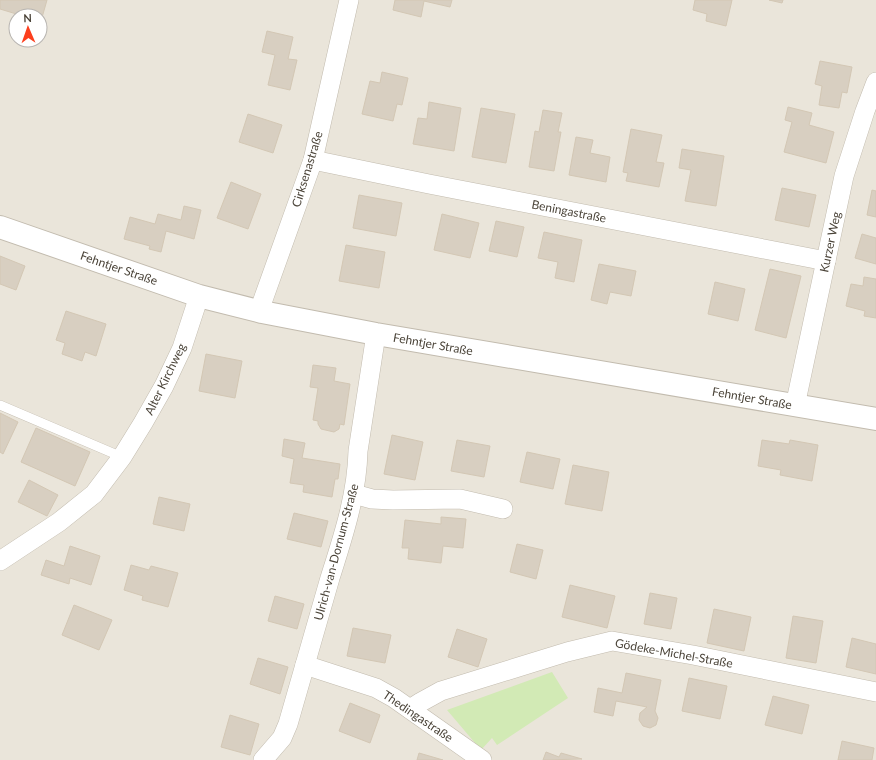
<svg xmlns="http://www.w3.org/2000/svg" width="876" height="760" viewBox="0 0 876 760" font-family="Lato,sans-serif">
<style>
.residential{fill:#eae5da;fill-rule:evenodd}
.green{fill:#d2eab5}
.building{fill:#d8cfc1;stroke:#d3c7b4}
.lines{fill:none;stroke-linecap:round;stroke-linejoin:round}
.service-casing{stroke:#c2bbae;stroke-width:10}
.minor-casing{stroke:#c2bbae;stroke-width:20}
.tertiary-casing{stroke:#c2bbae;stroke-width:24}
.service{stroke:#fff;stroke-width:9}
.minor{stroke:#fff;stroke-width:19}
.tertiary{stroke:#fff;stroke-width:22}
.labels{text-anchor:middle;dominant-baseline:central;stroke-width:3;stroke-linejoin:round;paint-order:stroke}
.street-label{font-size:12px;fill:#4b4439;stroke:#fff}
</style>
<rect width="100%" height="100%" fill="#f6f3ec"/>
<!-- residential -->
<path class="residential" d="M0,0H876V760H0ZM16,16H40V40H16Z"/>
<!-- green -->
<path class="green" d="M552,672L568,698L497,745L492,738L481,750L447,710Z"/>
<!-- building -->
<g class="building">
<path d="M0,0H47L41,21L40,16H23L0,9Z"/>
<path d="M395,0H452L450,7L424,1L421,17L393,10Z"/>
<path d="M695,0H732L726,26L706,21L707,14L693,10Z"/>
<path d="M769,0H783L782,3Z"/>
<path d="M267,31L293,37L288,59L297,60L290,90L268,85L275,55L262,52Z"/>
<path d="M820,61L852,67L847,93L842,92L839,108L819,105L822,86L815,84Z"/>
<path d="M382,72L408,78L402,105L397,104L393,121L362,114L370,81L380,83Z"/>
<path d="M429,102L461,108L454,151L413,144L418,118L427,119Z"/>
<path d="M788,107L812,113L809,125L834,132L826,163L784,152L792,122L785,120Z"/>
<path d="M481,108L515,114L506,163L472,157Z"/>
<path d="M543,110L562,113L558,132H561L554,171L529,167L535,131L539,132Z"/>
<path d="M248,114L282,125L273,153L239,142Z"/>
<path d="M631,129L662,135L656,162L664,163L659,187L626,181L628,173L623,172Z"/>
<path d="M576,137L593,140L590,153L610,157L606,182L569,175Z"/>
<path d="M682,149L724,156L716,206L685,201L691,170L679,168Z"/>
<path d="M231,182L261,194L248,229L217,218Z"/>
<path d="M782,188L816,195L809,227L775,220Z"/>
<path d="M872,190L876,191V217L867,215Z"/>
<path d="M359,195L402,203L396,236L353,228Z"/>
<path d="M184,206L201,210L194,239L166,231L161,252L149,249L150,246L124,239L130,217L155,224L158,214L181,220Z"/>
<path d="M442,214L479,223L470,258L434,250Z"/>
<path d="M496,221L524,227L517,257L489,251Z"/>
<path d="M544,232L582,240L574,282L555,278L558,262L538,258Z"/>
<path d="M862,234L876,238V264L855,258Z"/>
<path d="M346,245L385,252L379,288L339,281Z"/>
<path d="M0,256L25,266L16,290L0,284Z"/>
<path d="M599,264L636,271L631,296L610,292L607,304L591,300Z"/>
<path d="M770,269L801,276L786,338L755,330Z"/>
<path d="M864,277L876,279V318L864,316L865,311L846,306L851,284L863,286Z"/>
<path d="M715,282L745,289L738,321L708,314Z"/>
<path d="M66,311L106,324L96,356L85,352L82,361L62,354L65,343L56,340Z"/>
<path d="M206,354L242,361L235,398L199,391Z"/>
<path d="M313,365L336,368L334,381L350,384L344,425L340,424L339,429L334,432L321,429L318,424V421L313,420L318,388L310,387Z"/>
<path d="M0,413L18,422L3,454L0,452Z"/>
<path d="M36,428L90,452L75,486L21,462Z"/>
<path d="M392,435L423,442L415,480L384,474Z"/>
<path d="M284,439L305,443L302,458L340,464L338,479H335L332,497L303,492L304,485L290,483L294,459L282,456Z"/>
<path d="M457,440L490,446L484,477L451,471Z"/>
<path d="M762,440L789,444L790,440L818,445L812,481L780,475L781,470L758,466Z"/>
<path d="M527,452L560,459L553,489L520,482Z"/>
<path d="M573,465L609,472L602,511L565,504Z"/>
<path d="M29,480L58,495L47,516L18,502Z"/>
<path d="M159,497L190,504L184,531L153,524Z"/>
<path d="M294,513L328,521L321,547L287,539Z"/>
<path d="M441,517L466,519L463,548L443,546L441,563L408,559L409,548H402L405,520L441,524Z"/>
<path d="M517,544L543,550L536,579L510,572Z"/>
<path d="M70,546L100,556L91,585L70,578L69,584L41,575L46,560L64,566Z"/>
<path d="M131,565L149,570L151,566L178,573L168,607L142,600L143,596L124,590Z"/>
<path d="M570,585L615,596L607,628L562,617Z"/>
<path d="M650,593L677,598L671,629L644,624Z"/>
<path d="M275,596L304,604L297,629L268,621Z"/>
<path d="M74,605L112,620L99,650L62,635Z"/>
<path d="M714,609L751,617L744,651L707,643Z"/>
<path d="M793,616L823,621L816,663L786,658Z"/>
<path d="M353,628L391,635L385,663L347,656Z"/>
<path d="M457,629L487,639L478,667L448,657Z"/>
<path d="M852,638L876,644V674L846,667Z"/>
<path d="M258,658L288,667L280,694L250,684Z"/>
<path d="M626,673L661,680L655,711L658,718L656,725L650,728L643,726L639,720L640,713L647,707L616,701L613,716L594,712L598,688L622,693Z"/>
<path d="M689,678L727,686L720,719L682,711Z"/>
<path d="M773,696L809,705L802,734L765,725Z"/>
<path d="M350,703L380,715L370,743L339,731Z"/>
<path d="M230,715L259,724L250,755L221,747Z"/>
<path d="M842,741L874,748L872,760H838Z"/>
<path d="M546,752L559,757L561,753L582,759L543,760Z"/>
<path d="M419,753L443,760H417Z"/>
</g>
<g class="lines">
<defs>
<path id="service" d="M0,405L122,457"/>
<g id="minor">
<path d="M313,160L429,184L826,261"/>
<path d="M259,311L313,160L349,0"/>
<path d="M795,406L844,176L865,111L876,82"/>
<path d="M354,494L372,499L393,500L460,499L503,509"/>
<path d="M0,561L59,522L94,494L122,457L143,423L164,386L182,348L199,296"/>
<path d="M305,665L376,688L394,698L482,760"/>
<path d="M410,709L421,702L441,691L567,652L612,641L693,655L876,692"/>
<path d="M263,760L282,738L288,724C302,676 316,627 330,578C343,537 357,495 358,451L376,334"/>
</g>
<path id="tertiary" d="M0,227L199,296L262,312L376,334L876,419"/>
</defs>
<!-- service casing -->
<use href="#service" class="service-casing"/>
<!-- minor casing -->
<use href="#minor" class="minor-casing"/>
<!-- tertiary casing -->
<use href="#tertiary" class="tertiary-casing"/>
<!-- service -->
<use href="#service" class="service"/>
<!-- minor -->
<use href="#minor" class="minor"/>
<!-- tertiary -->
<use href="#tertiary" class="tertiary"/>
</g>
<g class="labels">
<!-- street labels -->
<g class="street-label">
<text transform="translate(307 169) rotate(-73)">Cirksenastraße</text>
<text transform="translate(569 211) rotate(11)">Beningastraße</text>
<text transform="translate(830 242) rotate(-78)">Kurzer Weg</text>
<text transform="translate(119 268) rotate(19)">Fehntjer Straße</text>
<text transform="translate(433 344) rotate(10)">Fehntjer Straße</text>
<text transform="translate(165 379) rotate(-64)">Alter Kirchweg</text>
<text transform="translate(752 398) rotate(10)">Fehntjer Straße</text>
<text transform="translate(336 552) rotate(-75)">Ulrich-van-Dornum-Straße</text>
<text transform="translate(674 653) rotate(10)">Gödeke-Michel-Straße</text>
<text transform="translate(418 716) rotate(34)">Thedingastraße</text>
</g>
</g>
<!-- north arrow -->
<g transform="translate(28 28) rotate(358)"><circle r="19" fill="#ffffff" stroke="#b7b4b0"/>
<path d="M0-3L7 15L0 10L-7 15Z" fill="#fc3f1d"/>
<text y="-6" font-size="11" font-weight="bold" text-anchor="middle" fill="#4b4439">N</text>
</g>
</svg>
